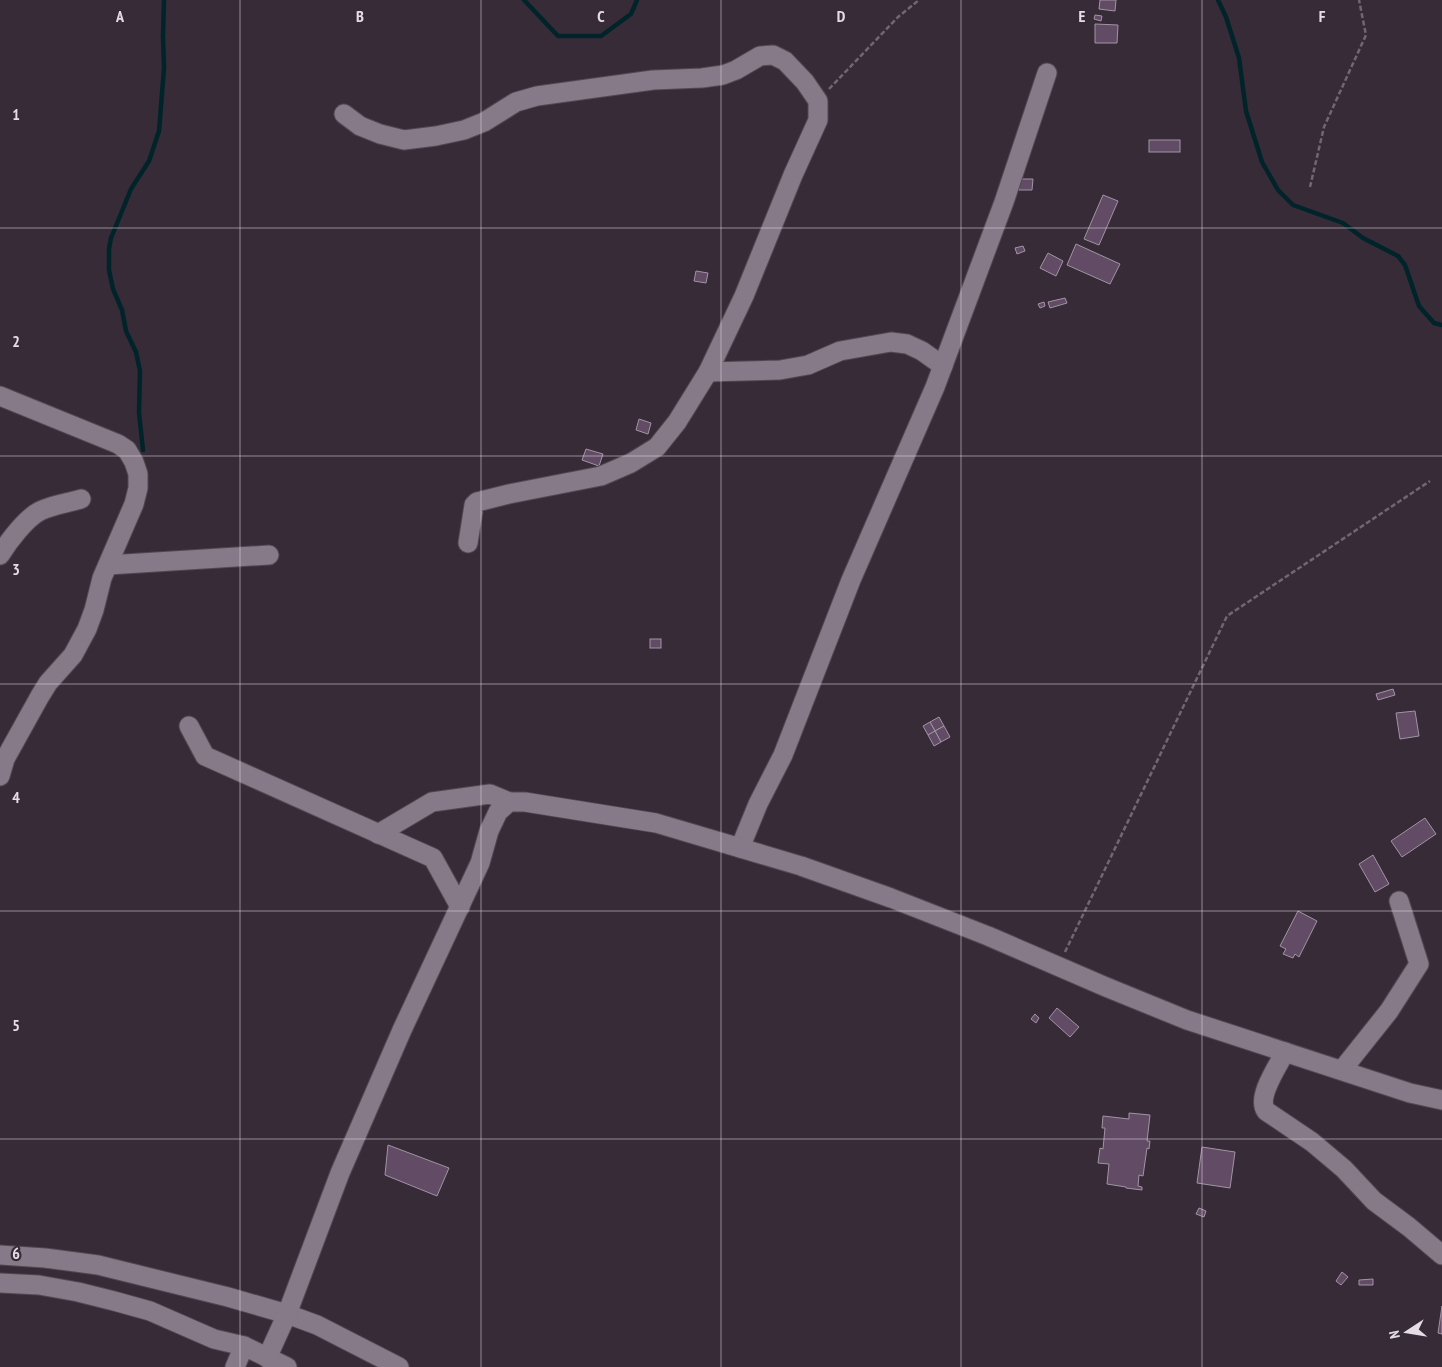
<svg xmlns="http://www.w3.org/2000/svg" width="1442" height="1367" viewBox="0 0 1442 1367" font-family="'PT Sans Narrow',sans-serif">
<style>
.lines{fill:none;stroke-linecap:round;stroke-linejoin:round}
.stream{stroke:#01242b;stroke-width:4.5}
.building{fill:#624b65;stroke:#a294a4}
.minor-casing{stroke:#514852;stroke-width:21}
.path{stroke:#716672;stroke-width:2.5;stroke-dasharray:5 2.5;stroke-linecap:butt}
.minor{stroke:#867988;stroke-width:19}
.grid{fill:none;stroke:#e4dde5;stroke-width:1;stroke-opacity:0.55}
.grid-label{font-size:16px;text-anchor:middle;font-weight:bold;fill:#e4dde5;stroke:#372b38;stroke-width:4.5;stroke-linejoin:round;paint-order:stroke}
</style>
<rect width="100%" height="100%" fill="#372b38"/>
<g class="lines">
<!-- stream -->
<g class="stream">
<path d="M524,0L558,36H601L631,14L637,0"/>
<path d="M1218,0L1226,17L1239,58L1246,111L1262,162L1278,190L1293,205L1343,223L1363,238L1398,256L1405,265L1419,306L1434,323L1442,325"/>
<path d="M143,450L139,413L140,371L136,352L126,331L122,310L113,289L109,270V249L111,238L131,189L149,161L159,131L164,68L163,36L164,0"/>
</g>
</g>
<!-- building -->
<g class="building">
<path d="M1100,0H1116L1115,11L1099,9Z"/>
<path d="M1095,15L1102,16L1101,21L1094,19Z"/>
<path d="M1095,24L1118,25L1117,43H1095Z"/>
<rect x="1149" y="140" width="31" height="12"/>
<path d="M1019,179H1033L1032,190H1019Z"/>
<path d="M1103,195L1118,201L1099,245L1084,239Z"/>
<path d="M1076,244L1120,264L1110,284L1067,265Z"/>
<path d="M1023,246L1025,251L1017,254L1015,248Z"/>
<path d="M1048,253L1063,261L1056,276L1040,268Z"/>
<path d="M696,271L708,273L706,283L694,281Z"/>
<path d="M1065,298L1067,303L1050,308L1048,302Z"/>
<path d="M1044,302L1045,306L1040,308L1038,304Z"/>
<path d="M639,419L651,423L648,434L636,430Z"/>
<path d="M586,449L603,454L599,466L582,460Z"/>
<rect x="650" y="639" width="11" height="9"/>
<path d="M1393,689L1395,695L1378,700L1376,694Z"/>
<path d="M1415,711L1419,736L1400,739L1396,713Z"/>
<path d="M939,717L944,726L935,731L930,722Z"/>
<path d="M930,722L935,731L928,735L923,726Z"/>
<path d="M944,726L950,737L941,742L935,731Z"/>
<path d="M935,731L941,742L934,746L928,735Z"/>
<path d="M1425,818L1436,834L1402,857L1391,841Z"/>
<path d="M1373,855L1389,884L1375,892L1359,864Z"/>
<path d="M1298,911L1317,921L1299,957L1295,954L1293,958L1283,954L1286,949L1280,946Z"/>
<path d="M1057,1008L1079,1027L1070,1037L1049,1018Z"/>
<path d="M1035,1014L1039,1018L1036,1023L1031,1019Z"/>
<path d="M1129,1113L1150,1115L1147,1141H1150L1149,1149L1147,1148L1143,1176L1139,1175L1138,1186L1142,1187V1190L1126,1188V1187L1107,1184L1109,1164L1098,1163L1100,1148L1103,1149L1105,1128H1102L1103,1116L1129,1119Z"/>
<path d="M388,1145L449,1168L437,1196L385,1175Z"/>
<path d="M1202,1147L1235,1152L1230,1188L1197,1183Z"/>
<path d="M1199,1208L1206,1211L1204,1217L1196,1214Z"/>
<path d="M1342,1272L1348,1277L1341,1285L1336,1281Z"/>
<path d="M1373,1279V1285H1359V1280Z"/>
<path d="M1442,1306V1334L1438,1333Z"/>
</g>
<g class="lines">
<defs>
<g id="minor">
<path d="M344,114L360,126L380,134L404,140L436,136L464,130L484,122L516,102L537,96L653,80L702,78L723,75L736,70L760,56L773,55L785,61L805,82L818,101V120L793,175L744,296L708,372L677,422L657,447L631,463L601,476L509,494L477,502L474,505L468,543"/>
<path d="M708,372L780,370L808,365L840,351L891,342L907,344L922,351L943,366"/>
<path d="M0,396L118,444L127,450L134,462L138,474V488L134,504L102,578L94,610L87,629L73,655L48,683L40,696L5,759L0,776"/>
<path d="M0,555C8,542 26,518 40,511C52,505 68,503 81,499"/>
<path d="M108,565L269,555"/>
<path d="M189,726L205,756L433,858L460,907"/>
<path d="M378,834L432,802L490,794L509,802"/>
<path d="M740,848L758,804L783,755L851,580L935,387L1004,202L1047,73"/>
<path d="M1285,1052C1278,1066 1256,1097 1266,1111L1312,1142L1344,1169L1374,1201L1409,1227L1442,1255"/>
<path d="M1342,1070L1389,1011L1419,964L1399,901"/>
<path d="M0,1255L45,1258L98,1265L228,1297L287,1314L317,1325L399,1367"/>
<path d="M0,1283L39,1285L78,1292L114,1301L150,1311L214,1339L244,1346L287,1367"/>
<path d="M267,1358L287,1314L340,1173L402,1030L480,863L489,831L498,812L509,802H525L656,823L801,866L891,898L988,936L1106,987L1187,1020L1410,1093L1442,1100"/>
<path d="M235,1367L244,1346"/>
</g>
</defs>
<!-- minor casing -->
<use href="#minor" class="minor-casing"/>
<!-- path -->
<g class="path">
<path d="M829,89L898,17L919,0"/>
<path d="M1310,187L1324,127L1366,35L1359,0"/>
<path d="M1065,952L1227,616L1430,481"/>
</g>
<!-- minor -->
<use href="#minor" class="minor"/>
</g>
<!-- grid -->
<path class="grid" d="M240,0V1367M481,0V1367M721,0V1367M961,0V1367M1202,0V1367M0,228H1442M0,456H1442M0,684H1442M0,911H1442M0,1139H1442"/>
<g class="grid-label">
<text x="120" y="22">A</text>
<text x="360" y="22">B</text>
<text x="601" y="22">C</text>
<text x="841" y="22">D</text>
<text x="1082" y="22">E</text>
<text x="1322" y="22">F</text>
<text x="16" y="120">1</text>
<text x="16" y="347">2</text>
<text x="16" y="575">3</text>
<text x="16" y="803">4</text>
<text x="16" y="1031">5</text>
<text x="16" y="1259">6</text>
</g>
<!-- north arrow -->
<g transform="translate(1407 1332) rotate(258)" stroke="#372b38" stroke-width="4" paint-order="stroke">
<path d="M0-4L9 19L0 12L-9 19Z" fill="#e4dde5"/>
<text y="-8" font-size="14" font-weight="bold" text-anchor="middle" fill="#e4dde5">N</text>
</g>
</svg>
